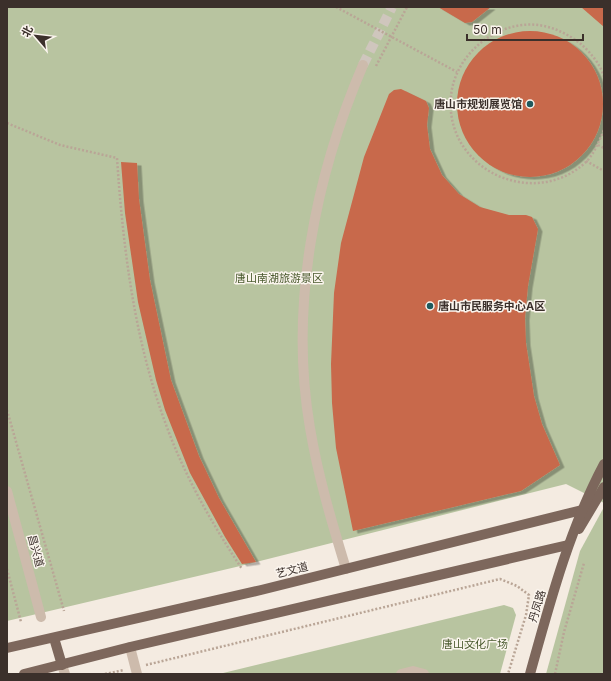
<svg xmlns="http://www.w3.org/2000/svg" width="611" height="681" viewBox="0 0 611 681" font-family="Inter,'Noto Sans SC',sans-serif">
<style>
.green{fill:#b8c4a0}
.building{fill:#c8694b;filter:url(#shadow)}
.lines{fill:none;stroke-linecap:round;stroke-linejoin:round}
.minor-tunnel{stroke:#cfc6bd;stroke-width:10;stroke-dasharray:10 5;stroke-linecap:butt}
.path{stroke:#b9a596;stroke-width:2.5;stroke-dasharray:2 2;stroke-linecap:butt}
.minor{stroke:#cdbbac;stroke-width:10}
.major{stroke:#7d675c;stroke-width:10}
.poi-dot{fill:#1f5a5e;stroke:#fbf5ee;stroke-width:1.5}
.labels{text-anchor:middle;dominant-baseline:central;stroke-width:3;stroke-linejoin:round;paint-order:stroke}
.poi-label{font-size:11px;font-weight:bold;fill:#3b302b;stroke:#fbf5ee;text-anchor:end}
.park-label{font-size:11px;fill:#4a5a2e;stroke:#fbf5ee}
.street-label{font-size:11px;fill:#3b302b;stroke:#fbf5ee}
</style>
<defs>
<filter id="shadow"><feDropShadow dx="4.5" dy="2.5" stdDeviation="0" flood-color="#0004"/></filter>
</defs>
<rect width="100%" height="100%" fill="#f4ebe1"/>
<!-- green -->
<g class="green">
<path d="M7,7H604V503L566,484L236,567L7,621Z"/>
<path d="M604,507V674H546L580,551Z"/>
<path d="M504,605L513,608L516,615L500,674H219Z"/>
</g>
<!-- building -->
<g class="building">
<path d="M438,7H491L472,22L465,23Z"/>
<path d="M581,7H604V27Z"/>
<circle cx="530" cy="104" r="73"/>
<path d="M401,89L426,101L429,108L427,125L430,149L442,175L459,194L480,207L509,215H526L532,217L538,229L528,286L525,318L526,343L534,396L542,424L560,465L521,491L353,531L336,448L332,403L331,364L334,293L341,243L364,157L389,94L394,90Z"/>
<path d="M121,162L137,163L139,199L150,280L171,380L199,456L219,498L256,562L242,564L225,537L190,473L165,410L156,380L138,302L125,213Z"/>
</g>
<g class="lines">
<!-- minor-tunnel -->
<path class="minor-tunnel" d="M363,65L392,7"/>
<!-- path -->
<g class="path">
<path d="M336,7L457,72"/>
<path d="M376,66L407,7"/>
<path d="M604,77C601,65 590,52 582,45C571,36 558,29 544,26C501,17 455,52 451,96C444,169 533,211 586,162C594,154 599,141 604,130"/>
<path d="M7,123L60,145L117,158C123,247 134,338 165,422C184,475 211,522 242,569"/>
<path d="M598,145L604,148"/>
<path d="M586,161L604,171"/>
<path d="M7,410L64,611"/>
<path d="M7,569L21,622"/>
<path d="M146,665L500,579L517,586L529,595L526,615L508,674"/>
<path d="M105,674L124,670"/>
<path d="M555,674L564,632L584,563"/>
</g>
<!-- minor -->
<g class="minor">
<path d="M7,491L41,617"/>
<path d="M346,569C332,523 318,476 310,428C289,306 315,177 363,65"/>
<path d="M130,647L137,674"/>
<path d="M62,665L65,674"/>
<path d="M401,674L413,671L424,674"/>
</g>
<!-- major -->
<g class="major">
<path d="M579,529L604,487"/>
<path d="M54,638L62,665"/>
<path d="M7,648L261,590L582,510"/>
<path d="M24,674L130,647L568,545"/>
<path d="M530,674C550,602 569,530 604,464"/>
</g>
</g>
<!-- markers -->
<g class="poi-dot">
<circle cx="530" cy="104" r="4"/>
<circle cx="430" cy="306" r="4"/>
</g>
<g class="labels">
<!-- poi labels -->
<g class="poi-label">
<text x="522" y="104">唐山市规划展览馆</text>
<text x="438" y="306" text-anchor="start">唐山市民服务中心A区</text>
</g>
<!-- park labels -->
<g class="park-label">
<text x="279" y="278">唐山南湖旅游景区</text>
<text x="475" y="644">唐山文化广场</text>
</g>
<!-- street labels -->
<g class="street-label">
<text transform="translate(36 551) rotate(75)">昌兴道</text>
<text transform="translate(292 570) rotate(-14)">艺文道</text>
<text transform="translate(537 606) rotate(-73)">丹凤路</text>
</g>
</g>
<!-- border -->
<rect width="611" height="681" fill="none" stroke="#3b302b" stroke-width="16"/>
<!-- north arrow -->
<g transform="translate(36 36) rotate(298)" stroke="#fbf5ee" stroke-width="3" paint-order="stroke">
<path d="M0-3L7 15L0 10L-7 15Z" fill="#3b302b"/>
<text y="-6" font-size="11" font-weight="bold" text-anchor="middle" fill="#3b302b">北</text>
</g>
<!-- scale -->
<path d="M467 34v6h116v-6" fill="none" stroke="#3b302b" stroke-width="2"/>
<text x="473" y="34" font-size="12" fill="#3b302b" stroke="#fbf5ee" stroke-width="3" paint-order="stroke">50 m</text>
</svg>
